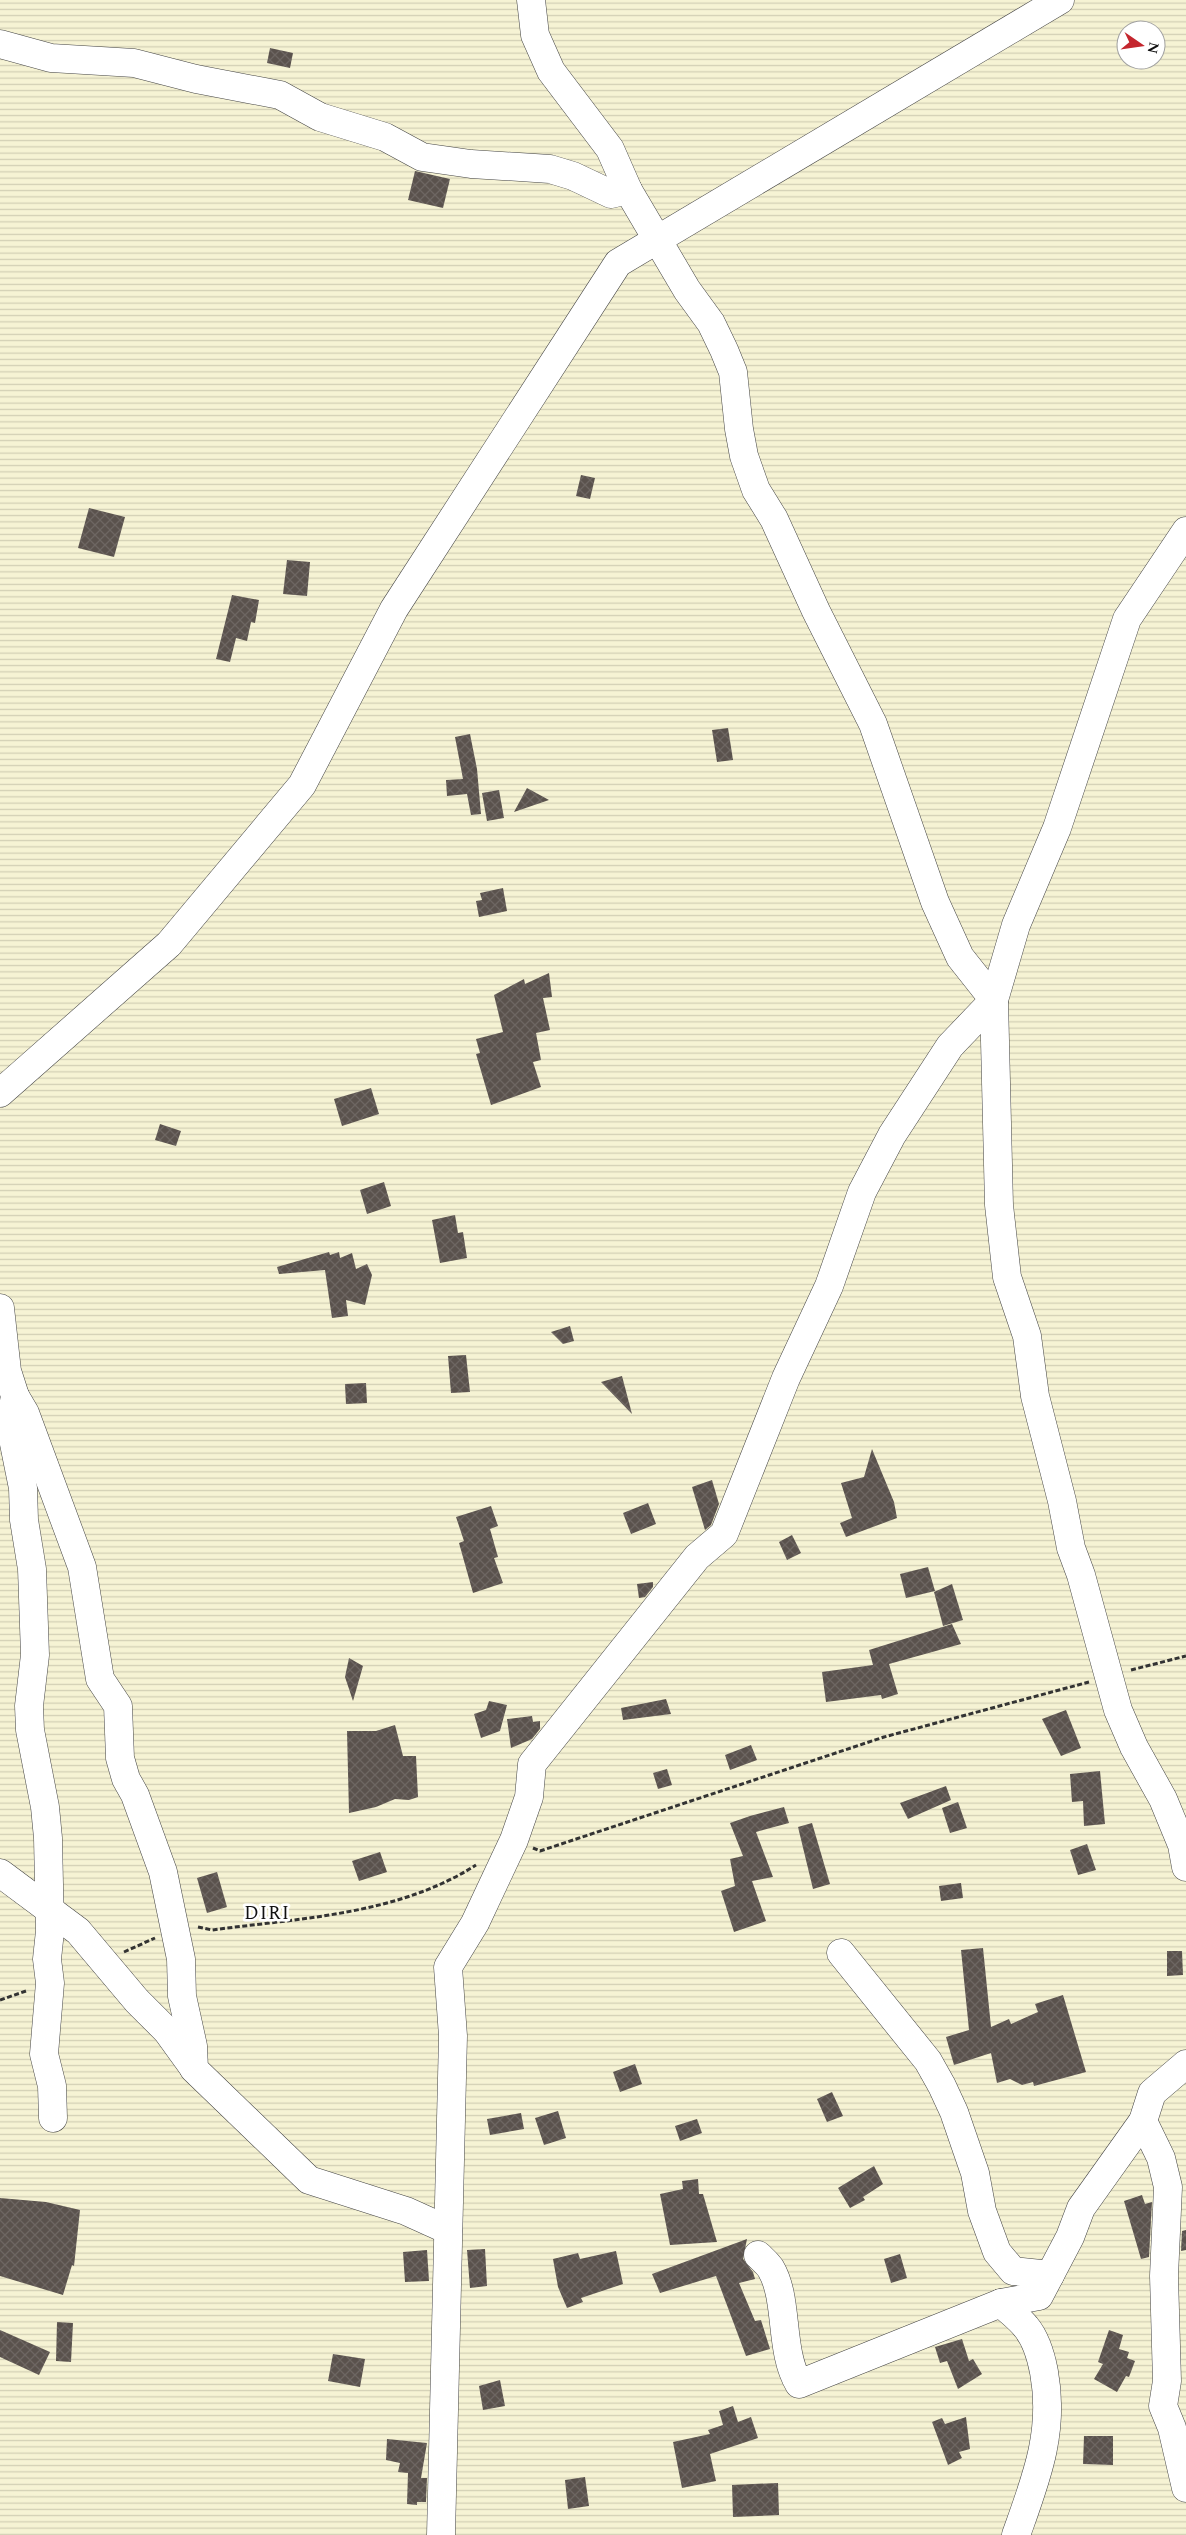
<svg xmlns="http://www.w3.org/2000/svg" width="1186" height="2535" viewBox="0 0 1186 2535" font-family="Spectral,serif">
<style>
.farmland{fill:url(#farmland-rules);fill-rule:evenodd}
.building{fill:url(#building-cross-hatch)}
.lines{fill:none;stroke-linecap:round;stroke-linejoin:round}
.minor-casing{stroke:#444;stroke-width:29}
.path{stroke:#333;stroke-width:3;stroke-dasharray:5 2.5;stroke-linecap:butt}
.minor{stroke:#fff;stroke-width:28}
.labels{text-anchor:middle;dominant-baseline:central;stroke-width:5;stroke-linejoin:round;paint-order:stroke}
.quarter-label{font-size:19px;letter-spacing:1px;fill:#111;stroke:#fff}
</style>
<defs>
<pattern id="farmland-rules" width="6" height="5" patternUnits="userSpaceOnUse" patternTransform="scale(1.25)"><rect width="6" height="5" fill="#f6f3d4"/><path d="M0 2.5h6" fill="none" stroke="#d2cfb5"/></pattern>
<pattern id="building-cross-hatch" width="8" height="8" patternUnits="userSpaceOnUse" patternTransform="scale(1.25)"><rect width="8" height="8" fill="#5a524d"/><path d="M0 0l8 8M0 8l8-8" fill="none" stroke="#6d6662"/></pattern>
</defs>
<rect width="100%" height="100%" fill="#fffdf5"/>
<!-- farmland -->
<path class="farmland" d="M0,0H1186V2535H0ZM1126,30H1156V60H1126Z"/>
<!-- building -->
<g class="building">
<path d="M270,48L293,53L290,68L267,63Z"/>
<path d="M415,171L450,179L443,208L408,200Z"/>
<path d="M581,475L595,478L590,499L576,496Z"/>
<path d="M89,508L125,517L114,557L78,548Z"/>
<path d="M287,560L310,562L307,596L283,594Z"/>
<path d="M232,595L259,600L255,623L251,622L247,641L236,638L230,662L216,659Z"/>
<path d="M728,728L733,760L717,762L712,730Z"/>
<path d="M470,734L477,769L481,814L471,815L467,794L447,796L446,780L463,779L455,737Z"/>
<path d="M527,788L549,800L514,812Z"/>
<path d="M499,790L504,818L487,821L482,793Z"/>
<path d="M503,888L507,911L479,917L476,901L482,900L480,893Z"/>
<path d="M549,973L552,997L543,998L550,1030L536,1033L541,1060L533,1062L541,1087L491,1105L476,1054L480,1053L476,1039L503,1032L494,995L524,979L525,984Z"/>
<path d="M371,1088L379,1114L342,1126L334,1099Z"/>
<path d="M160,1124L181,1131L176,1146L155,1140Z"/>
<path d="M384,1182L391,1206L367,1214L360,1190Z"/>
<path d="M455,1215L458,1233L463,1232L467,1258L440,1263L432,1220Z"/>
<path d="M329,1252L330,1255L339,1252L340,1258L352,1253L356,1269L367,1264L372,1275L365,1305L346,1300L348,1316L332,1318L325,1270L279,1274L277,1267Z"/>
<path d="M570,1326L574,1341L563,1344L551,1332Z"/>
<path d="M466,1355L470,1392L451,1393L448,1356Z"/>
<path d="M622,1376L632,1414L601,1382Z"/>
<path d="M366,1383L367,1403L346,1404L345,1384Z"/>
<path d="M872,1449L894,1502L897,1518L846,1537L840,1523L852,1518L841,1483L864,1477Z"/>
<path d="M712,1480L719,1504L711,1525L705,1530L692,1487Z"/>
<path d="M648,1503L656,1524L631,1534L623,1513Z"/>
<path d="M491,1506L498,1526L490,1529L498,1557L494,1558L503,1583L473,1593L459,1543L464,1541L456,1517Z"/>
<path d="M792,1535L801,1553L787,1560L779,1542Z"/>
<path d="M928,1567L935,1591L906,1598L900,1574Z"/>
<path d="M653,1582V1587L645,1597L639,1598L637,1584Z"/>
<path d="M952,1584L963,1620L943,1626L934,1592Z"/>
<path d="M952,1624L961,1644L889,1664L898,1694L882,1699L881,1695L826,1702L822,1672L873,1665L869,1650Z"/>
<path d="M349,1658L363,1666L353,1701L345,1677Z"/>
<path d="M666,1699L671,1714L623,1720L621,1708Z"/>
<path d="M489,1701L507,1705L500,1731L481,1738L474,1714L486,1710Z"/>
<path d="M1066,1710L1081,1748L1061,1756L1042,1719Z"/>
<path d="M532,1716L533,1722L540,1721V1729L532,1739L511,1748L507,1719Z"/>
<path d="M395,1725L403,1756H416L418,1797L409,1800L395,1799L376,1807L349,1813L347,1731H376Z"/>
<path d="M751,1745L757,1760L730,1770L725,1755Z"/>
<path d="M667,1769L672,1785L658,1789L653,1773Z"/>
<path d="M1100,1771L1105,1824L1084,1826L1083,1801L1072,1802L1070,1774Z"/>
<path d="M946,1786L951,1800L908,1819L900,1803Z"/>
<path d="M958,1802L967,1828L950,1833L942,1808Z"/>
<path d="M784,1807L789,1823L756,1832L773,1877L752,1881L766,1921L734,1932L721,1891L735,1886L730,1859L743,1856L730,1823L750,1816Z"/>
<path d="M812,1823L830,1884L813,1889L798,1827Z"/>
<path d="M1087,1844L1096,1870L1078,1875L1070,1850Z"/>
<path d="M380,1852L387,1872L359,1881L352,1861Z"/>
<path d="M217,1872L227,1907L207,1913L197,1878Z"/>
<path d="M961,1883L963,1898L941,1901L939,1886Z"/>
<path d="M983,1948L991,2027L1009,2019L1011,2024L1038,2012L1035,2004L1063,1995L1086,2072L1034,2086L1033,2082L1022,2085L1010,2079L997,2083L991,2053L954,2065L946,2037L969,2030L961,1950Z"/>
<path d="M1167,1951H1182L1183,1975L1167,1976Z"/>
<path d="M635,2064L642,2084L620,2092L613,2072Z"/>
<path d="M832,2092L843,2116L827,2122L817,2099Z"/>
<path d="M558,2111L566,2138L544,2145L535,2118Z"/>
<path d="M521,2113L524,2129L490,2135L487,2119Z"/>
<path d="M697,2119L702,2133L680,2141L675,2126Z"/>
<path d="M874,2166L883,2184L863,2197L865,2200L850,2208L838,2188Z"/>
<path d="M698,2179L699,2194H703L717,2242L670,2245L660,2194L683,2189L682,2181Z"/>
<path d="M1142,2195L1145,2204L1152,2202L1149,2257L1141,2259L1124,2201Z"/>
<path d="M0,2198L46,2202L80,2210L74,2266L72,2265L63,2295L0,2276Z"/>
<path d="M1186,2230V2250L1181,2251L1182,2231Z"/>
<path d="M747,2239L743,2259L753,2272L755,2279L739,2283L755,2321L761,2320L770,2349L746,2356L716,2276L660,2293L652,2274Z"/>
<path d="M485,2249L487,2286L470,2288L467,2250Z"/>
<path d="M427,2250L429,2281L405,2282L403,2252Z"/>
<path d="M616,2251L623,2284L581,2298L583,2302L567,2308L558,2287L553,2259L578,2253L580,2259Z"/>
<path d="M900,2254L907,2278L891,2283L884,2259Z"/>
<path d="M57,2322L73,2323L71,2362L56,2361Z"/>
<path d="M0,2330L50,2352L39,2375L0,2357Z"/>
<path d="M1109,2330L1123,2335L1119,2349L1129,2352L1127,2358L1135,2361L1129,2377L1126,2376L1117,2392L1094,2379L1103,2364L1098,2362Z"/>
<path d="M962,2339L969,2361L973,2359L982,2374L958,2389L947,2361L940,2363L935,2347Z"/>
<path d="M333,2354L365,2359L360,2387L328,2381Z"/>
<path d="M500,2380L505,2406L483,2410L479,2386Z"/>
<path d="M733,2406L738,2422L751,2417L758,2438L710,2454L716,2481L682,2488L673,2442L710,2434L708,2430L723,2425L719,2411Z"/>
<path d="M966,2417L970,2449L959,2452L962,2458L948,2465L932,2422L942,2418L945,2424Z"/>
<path d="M1084,2436H1113V2465L1083,2464Z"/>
<path d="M387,2439L427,2443L421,2478H427L426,2502H417V2505L407,2504L408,2473L398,2472L400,2463L386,2460Z"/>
<path d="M585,2477L589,2506L568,2509L565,2480Z"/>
<path d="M778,2483L779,2515L733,2517L732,2485Z"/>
</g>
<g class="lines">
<defs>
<g id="minor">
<path d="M531,0L535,35L551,71L610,149L628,190L687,290L711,323L724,350L733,372L739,429L744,456L756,490L774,519L816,611L873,724L935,902L960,957L994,1000L999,1205L1007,1277L1027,1336L1035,1396L1062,1501L1071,1548L1081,1575L1118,1710L1134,1747L1163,1799L1182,1845L1186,1867"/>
<path d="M0,44L51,58L134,63L196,79L280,95L320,117L385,137L422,157L471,164L550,169L573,176L611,194L628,190"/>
<path d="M0,1093L169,944L302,785L394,609L618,263L1060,0"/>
<path d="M0,1308L7,1371L15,1396L10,1424L23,1488L24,1520L32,1569L35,1655L29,1706L30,1730L45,1807L48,1838L50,1931L47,1959L50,1983L44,2054L52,2086L53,2118"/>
<path d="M15,1396L25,1413L82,1567L100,1679L118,1706L120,1758L126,1779L135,1795L163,1872L181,1959L182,1996L193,2046L194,2069L309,2180L406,2211L448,2230"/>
<path d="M0,1873L78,1931L137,2001L167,2031L193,2067"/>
<path d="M841,1953L928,2061L942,2086L954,2112L975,2173L982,2211L997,2252L1013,2271L1050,2275"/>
<path d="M1143,2121L1161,2158L1168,2187L1164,2276L1167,2381L1163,2406L1172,2428L1186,2488"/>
<path d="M758,2255C762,2259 768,2264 771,2269C789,2300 779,2351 799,2384L1001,2303L1039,2296L1070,2237L1081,2208L1143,2121L1152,2093L1186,2064"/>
<path d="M1001,2303C1009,2311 1019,2318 1026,2327C1036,2339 1041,2356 1044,2372C1055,2432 1036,2479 1016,2535"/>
<path d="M441,2535L453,2036L448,1967L475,1923L514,1840L529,1797L532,1764L697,1557L724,1534L786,1378L829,1286L862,1192L892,1135L950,1046L994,1000L1016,925L1057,828L1127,619L1186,531"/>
</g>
</defs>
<!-- minor casing -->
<use href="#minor" class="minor-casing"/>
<!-- path -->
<g class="path">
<path d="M1131,1670L1186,1656"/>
<path d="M533,1848L540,1851L884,1737L1089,1682"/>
<path d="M198,1927L212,1930C301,1918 398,1915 476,1865"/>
<path d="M124,1952L155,1938"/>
<path d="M0,2000L26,1991"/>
</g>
<!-- minor -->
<use href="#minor" class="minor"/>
</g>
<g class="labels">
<!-- quarter labels -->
<g class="quarter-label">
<text x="267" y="1913">DIRI</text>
</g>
</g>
<!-- north arrow -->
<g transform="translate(1141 45) rotate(103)"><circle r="24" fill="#ffffff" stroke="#a0a0a0"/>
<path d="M0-4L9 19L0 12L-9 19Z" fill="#c4262e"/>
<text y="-8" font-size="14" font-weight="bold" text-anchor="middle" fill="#111111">N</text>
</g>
</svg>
